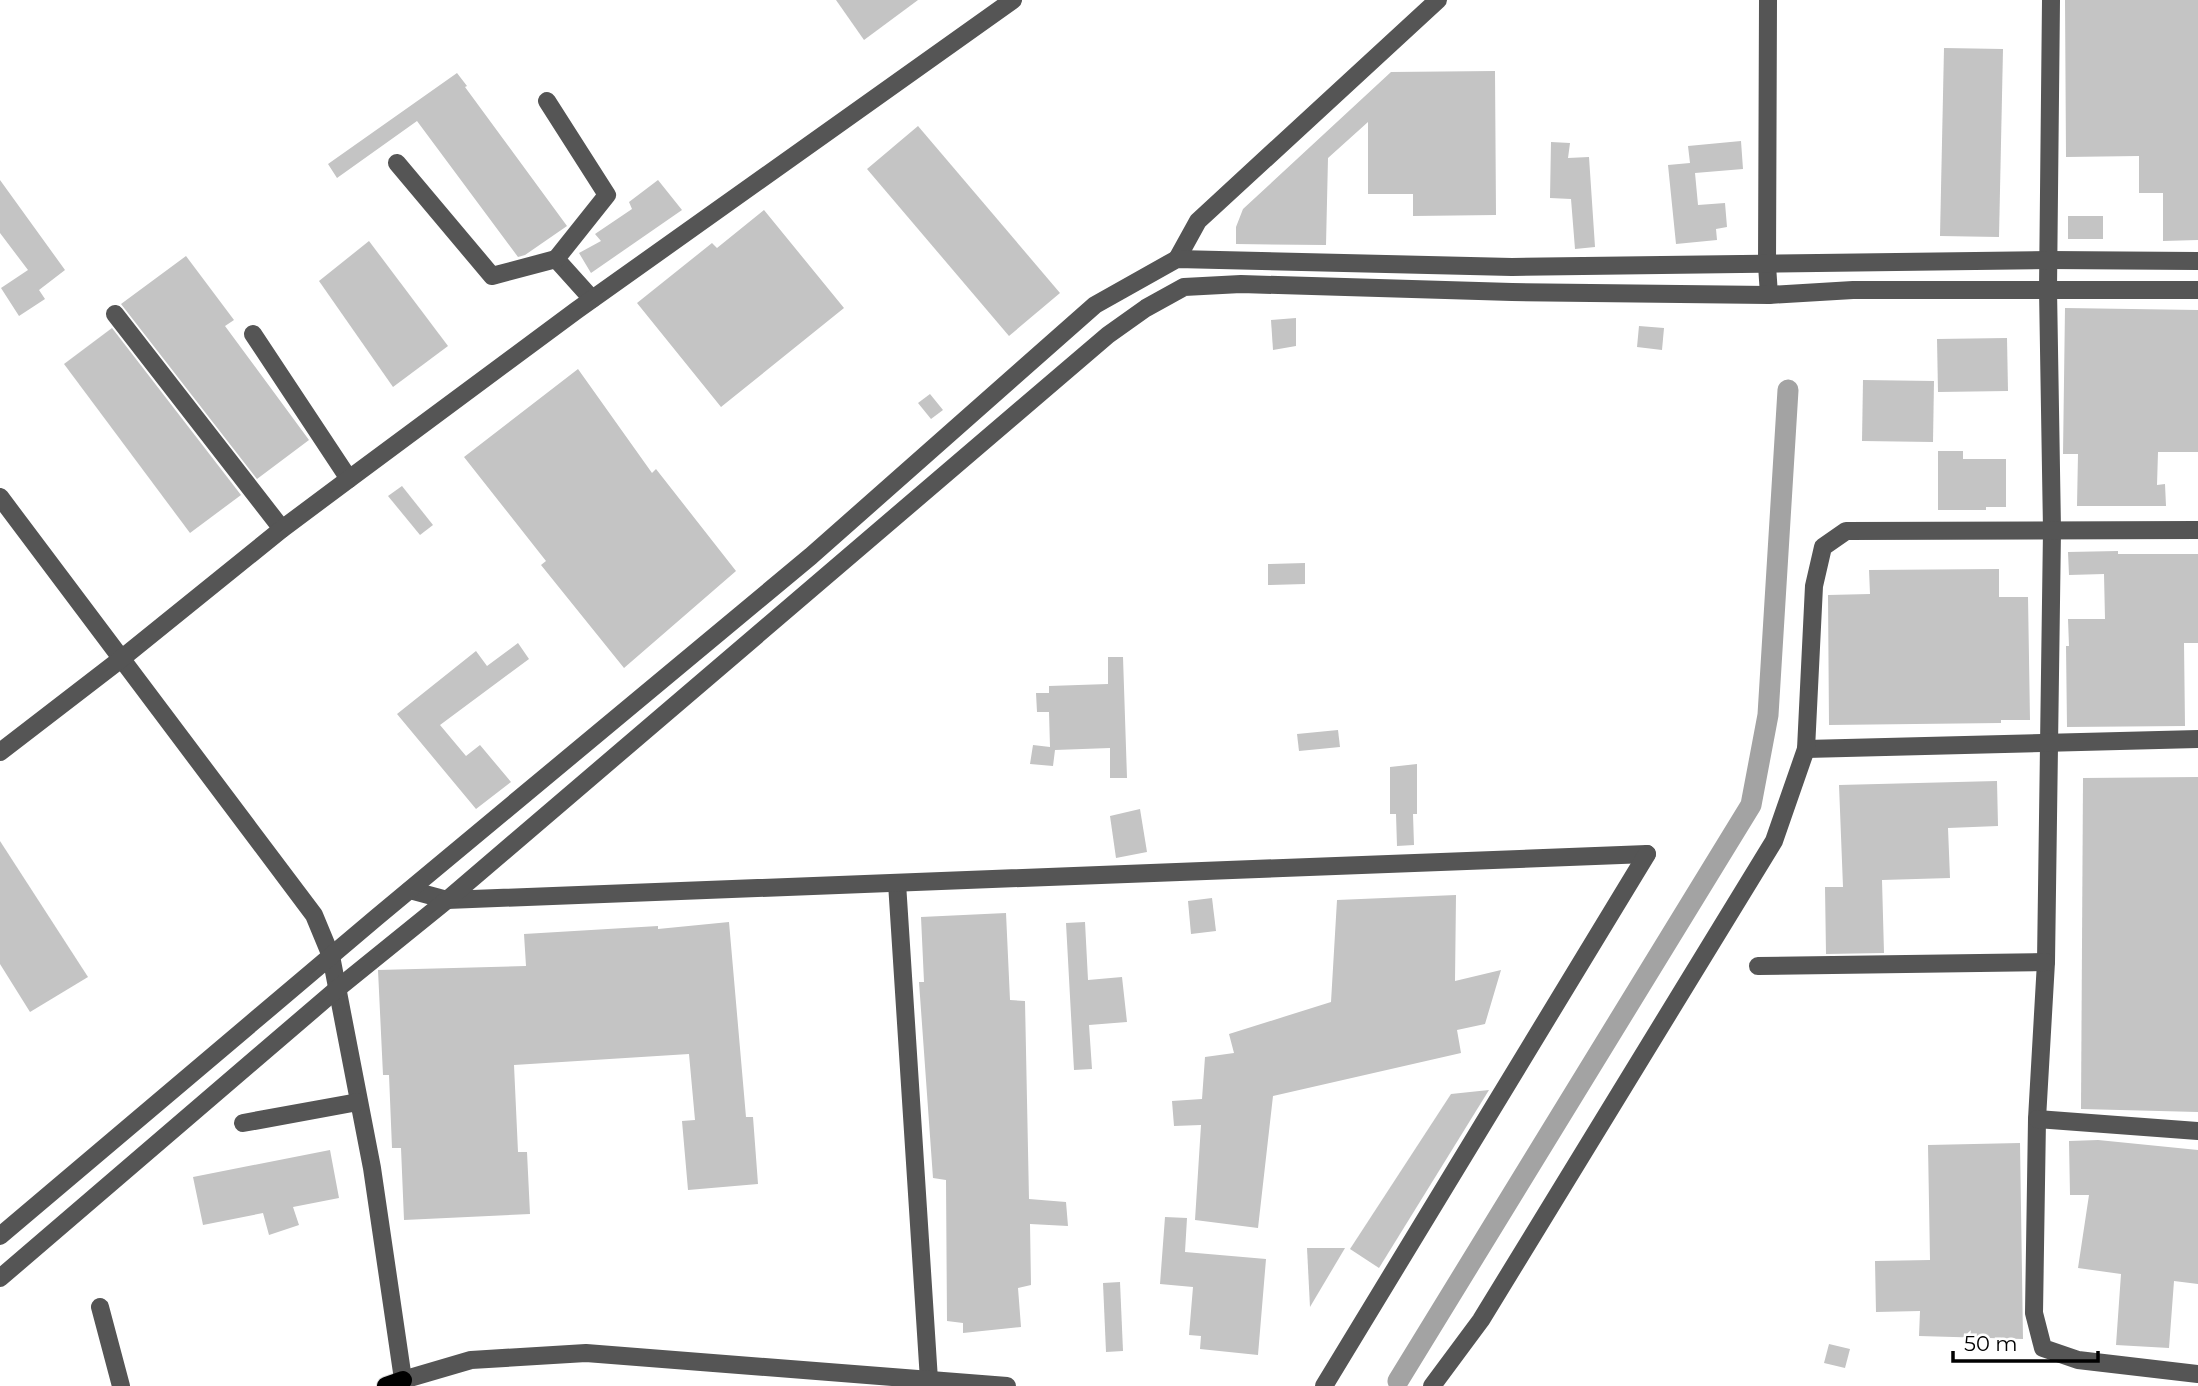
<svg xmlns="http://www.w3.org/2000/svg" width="2198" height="1386" viewBox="0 0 2198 1386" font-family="Montserrat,sans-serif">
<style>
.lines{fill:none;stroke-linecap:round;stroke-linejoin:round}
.canal{stroke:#a3a3a3;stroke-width:21}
.building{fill:#c4c4c4}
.major-casing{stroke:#dbdbdb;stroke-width:20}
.minor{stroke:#555;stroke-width:18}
.major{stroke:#000;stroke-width:18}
</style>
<rect width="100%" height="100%" fill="#fff"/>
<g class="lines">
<!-- canal -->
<path class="canal" d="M1398,1381L1751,805L1768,715L1788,390"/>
</g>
<!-- building -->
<g class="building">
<path d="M836,0H918L864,40Z"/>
<path d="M2065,0H2198V240L2163,241V193H2139V156L2066,157Z"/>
<path d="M1944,48L2003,49L1999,237L1940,236Z"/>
<path d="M1495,71L1496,215L1413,216V194H1368V122L1328,158L1326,245L1236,244V227L1243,209L1391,72Z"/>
<path d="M457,73L467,86L465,87L567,226L525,255L518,257L417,121L337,178L328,164Z"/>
<path d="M918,126L1060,293L1009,336L867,169Z"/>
<path d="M1741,141L1743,169L1695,173L1698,205L1725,203L1727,227L1716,229L1717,240L1676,244L1668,165L1690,163L1688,146Z"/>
<path d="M1551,142L1570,143L1568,158L1589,157L1595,247L1575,249L1571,199L1550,198Z"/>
<path d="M0,180L65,270L39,290L45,299L19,316L1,288L28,270L0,233Z"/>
<path d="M658,180L682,210L591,273L579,253L601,241L595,234L632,209L629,202Z"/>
<path d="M764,210L844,308L721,407L637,303L712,243L717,248Z"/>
<rect x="2068" y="216" width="35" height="23"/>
<path d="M369,241L448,346L393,387L319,281Z"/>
<path d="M186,256L234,320L225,326L309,440L257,479L121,304Z"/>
<path d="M2065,308L2198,310V452H2158L2157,485L2165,484L2166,506H2077L2078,454H2063Z"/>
<path d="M1296,318V346L1273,350L1271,320Z"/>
<path d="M1639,326L1664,328L1662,350L1637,347Z"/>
<path d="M112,328L241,495L190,533L64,364Z"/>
<path d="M2007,338L2008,391L1938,392L1937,339Z"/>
<path d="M578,369L652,473L656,469L736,571L624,668L541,565L546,561L464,457Z"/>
<path d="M1863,380L1934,381L1933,442L1862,441Z"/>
<path d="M930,394L943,410L931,419L918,403Z"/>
<path d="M1938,451H1963V459H2006V507H1986V510H1938Z"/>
<path d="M402,486L433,525L420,535L388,496Z"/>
<path d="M2118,551V554H2198V643H2184L2185,726L2067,727L2066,646H2069L2068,619H2105L2104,574L2069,575L2068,552Z"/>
<path d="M1305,563V584L1268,585V564Z"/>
<path d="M1999,569V597H2028L2030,720H2001V723L1829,725L1828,595L1870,594L1869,570Z"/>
<path d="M518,643L529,659L440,725L466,756L480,745L511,782L476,809L397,714L476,651L487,666Z"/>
<path d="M1108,657H1123L1127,778H1110V748L1055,750L1053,766L1030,764L1033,745L1050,747L1049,712H1037L1036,693H1049V686L1108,684Z"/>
<path d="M1338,730L1340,747L1299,751L1297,734Z"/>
<path d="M1417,764V814H1413L1414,845L1397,846L1396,814H1390V767Z"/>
<path d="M2198,777V1112L2081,1109L2083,778Z"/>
<path d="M1997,781L1998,826L1948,828L1950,878L1882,880L1884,953L1826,954L1825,887H1843L1839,785Z"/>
<path d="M1140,809L1147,852L1116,858L1110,816Z"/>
<path d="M0,841L88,977L30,1012L0,964Z"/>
<path d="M1456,895L1455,981L1501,970L1485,1024L1457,1030L1461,1053L1273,1096L1258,1228L1195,1220L1201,1125L1174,1126L1172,1101L1202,1099L1205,1057L1234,1053L1229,1034L1331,1002L1337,900Z"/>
<path d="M1212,898L1216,931L1191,934L1188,901Z"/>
<path d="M1006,913L1010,1000L1025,1001L1029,1199L1066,1202L1068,1226L1030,1224L1031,1285L1018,1288L1021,1327L963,1333V1323L947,1321L946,1180L933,1178L919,982H924L921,917Z"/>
<path d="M729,922L746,1117H753L758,1184L688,1190L682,1121L695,1120L689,1054L514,1065L518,1152H527L530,1214L404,1220L401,1148H392L389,1075H383L378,970L526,966L524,934L658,926V929Z"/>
<path d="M1085,922L1088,980L1122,977L1127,1022L1089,1025L1092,1069L1074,1070L1066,923Z"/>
<path d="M1489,1090L1379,1268L1350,1249L1451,1094Z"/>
<path d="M2098,1140L2198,1150V1284L2174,1281L2169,1348L2116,1345L2121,1274L2078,1268L2089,1195H2070L2069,1141Z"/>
<path d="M2020,1143L2023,1339L1919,1336L1920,1311L1876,1312L1875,1261L1930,1260L1928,1145Z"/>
<path d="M330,1150L339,1198L293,1207L299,1225L269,1235L263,1213L203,1225L193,1177Z"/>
<path d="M1165,1217L1187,1218L1185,1252L1266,1259L1258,1355L1200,1349L1201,1336L1189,1335L1193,1287L1160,1284Z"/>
<path d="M1307,1248H1345L1310,1307Z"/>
<path d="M1120,1282L1123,1351L1106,1352L1103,1283Z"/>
<path d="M1829,1344L1850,1349L1845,1368L1824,1363Z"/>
</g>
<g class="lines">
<defs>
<path id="major" d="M386,1386L403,1380"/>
</defs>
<!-- major casing -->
<use href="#major" class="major-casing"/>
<!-- minor -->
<g class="minor">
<path d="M1768,0L1767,265L1769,295"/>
<path d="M2051,0L2048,289L2052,530L2046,962L2037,1119L2034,1313L2043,1348L2078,1360L2198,1374"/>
<path d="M547,101L607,195L556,259L592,299"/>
<path d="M397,163L492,276L556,259"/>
<path d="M1177,259L1198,221L1438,0"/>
<path d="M115,314L282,529"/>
<path d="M253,334L349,479"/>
<path d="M0,497L314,915L331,956L372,1168L404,1386"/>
<path d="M1806,749L2198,739"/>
<path d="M0,752L121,659L282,529L349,479L577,310L1013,0"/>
<path d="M897,883L929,1380"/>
<path d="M410,890L447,900L1647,854"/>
<path d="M1758,966L2046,962"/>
<path d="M2037,1119L2198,1131"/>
<path d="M243,1123L358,1102"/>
<path d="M0,1236L377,917L811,556L1095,305L1177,259L1512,267L2049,260L2198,261"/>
<path d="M0,1278L337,989L447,900L1108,335L1146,308L1184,287L1241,284L1512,292L1769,295L1853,290H2198"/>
<path d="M100,1307L121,1386"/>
<path d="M403,1380L471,1360L586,1353L1007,1386"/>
<path d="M1324,1386L1647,854"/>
<path d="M1432,1386L1481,1320L1774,841L1806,749L1814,586L1823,547L1846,531L2198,530"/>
</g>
<!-- major -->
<use href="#major" class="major"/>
</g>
<!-- scale -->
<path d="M1953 1351v10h145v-10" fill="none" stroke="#000000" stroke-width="3.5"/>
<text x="1964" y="1351" font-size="21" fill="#000000" stroke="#ffffff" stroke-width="5" paint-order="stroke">50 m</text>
</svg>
